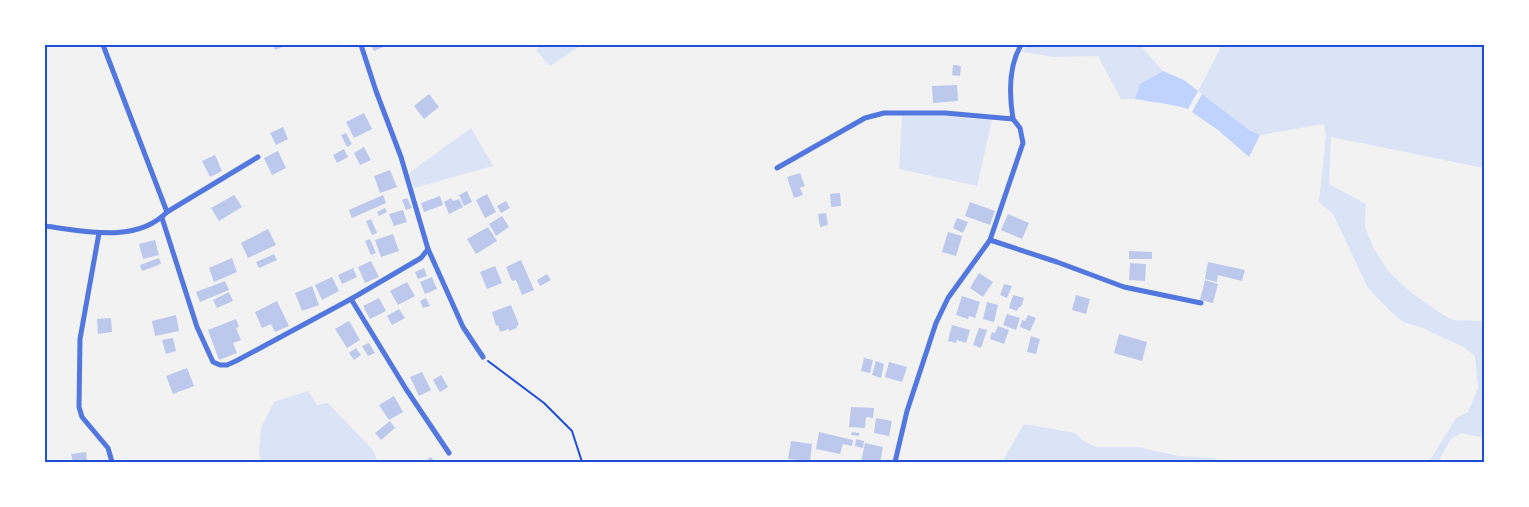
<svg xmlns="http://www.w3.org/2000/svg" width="1529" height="507" viewBox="0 0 1529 507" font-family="Ubuntu,sans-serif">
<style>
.green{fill:#dbe4f7}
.water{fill:#bfd3fe}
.building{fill:#bdc9ec}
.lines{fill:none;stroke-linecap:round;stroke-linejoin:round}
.path{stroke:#1d4ed8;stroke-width:2}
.minor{stroke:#5277de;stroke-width:5}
.neatline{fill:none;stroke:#1d4ed8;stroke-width:2}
</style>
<rect width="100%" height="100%" fill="#f2f2f2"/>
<!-- green -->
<g class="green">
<path d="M541,45H582L550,66L536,50Z"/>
<path d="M1027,45H1140L1163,71L1140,84L1135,99H1121L1098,56L1054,57L1022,52Z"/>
<path d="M1222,45H1484V168L1331,137L1329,184L1366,204L1365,227L1374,249L1389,272L1413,294L1443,315L1454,320L1482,321L1484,319V438L1461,433L1451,439L1438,462H1429L1456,418L1468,412L1478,388L1475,356L1464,347L1420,327L1403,322L1390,311L1368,288L1333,214L1319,202L1326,136L1324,124L1260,135L1249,130L1198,91Z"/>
<path d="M902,116H944L992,120L977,186L899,169Z"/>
<path d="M471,128L493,166L414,188L409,173Z"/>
<path d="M308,391L317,405L328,403L373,450L378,462H261L259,452L261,428L274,402Z"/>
<path d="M1024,424L1075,433L1084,441L1096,447H1138L1179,456L1211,458L1227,462H1002Z"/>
</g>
<!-- water -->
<g class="water">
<path d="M1163,71L1184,80L1198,91L1188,109C1173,104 1152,102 1135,99L1140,84Z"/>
<path d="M1202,94L1249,130L1260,135L1249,157L1218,130L1192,112Z"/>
</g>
<!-- building -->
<g class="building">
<path d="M273,45H287L275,50Z"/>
<path d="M371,45H388L374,51Z"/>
<path d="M953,65L961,66L960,76L952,75Z"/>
<path d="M957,85L958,101L933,103L932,86Z"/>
<path d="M429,94L439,107L424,119L414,106Z"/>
<path d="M364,113L372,129L354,138L346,122Z"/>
<path d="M283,127L288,139L276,145L270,133Z"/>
<path d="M346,133L352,144L347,147L341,135Z"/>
<path d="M364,147L371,160L360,165L354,153Z"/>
<path d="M344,149L348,157L337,163L333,155Z"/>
<path d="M278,151L286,168L272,175L264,158Z"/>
<path d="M215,155L222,171L210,177L202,161Z"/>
<path d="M390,170L397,187L380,193L374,176Z"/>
<path d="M800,173L805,186L800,188L803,195L794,198L787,177Z"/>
<path d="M467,191L472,202L464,206L459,195Z"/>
<path d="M840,193L841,206L831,207L830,194Z"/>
<path d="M487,194L496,212L485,218L476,200Z"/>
<path d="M234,195L242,207L219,221L211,208Z"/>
<path d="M383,195L386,203L352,218L349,210Z"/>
<path d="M440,196L443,205L424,212L421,203Z"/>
<path d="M407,198L412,208L406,210L402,200Z"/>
<path d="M451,198L453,201L459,199L463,207L449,214L444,202Z"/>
<path d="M506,201L510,208L501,213L497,206Z"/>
<path d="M970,202L995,211L990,225L965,216Z"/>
<path d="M385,208L387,212L379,216L377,212Z"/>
<path d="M403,210L407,222L394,226L389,214Z"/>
<path d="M826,213L828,225L820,227L818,214Z"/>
<path d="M1008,214L1029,223L1022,239L1001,230Z"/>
<path d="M502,216L509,227L496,236L489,224Z"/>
<path d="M957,218L968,222L963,233L953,228Z"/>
<path d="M371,219L377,233L372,235L366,221Z"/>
<path d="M488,227L497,241L476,254L467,239Z"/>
<path d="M268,229L276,245L248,258L241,243Z"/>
<path d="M948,232L962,236L956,256L942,252Z"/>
<path d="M393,234L399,251L381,257L375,240Z"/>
<path d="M370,239L376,253L371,255L365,241Z"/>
<path d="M155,240L159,255L143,259L139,244Z"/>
<path d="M1129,251L1152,252V259H1129Z"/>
<path d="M274,254L277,260L259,268L256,262Z"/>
<path d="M159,258L161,264L142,271L140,265Z"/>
<path d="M232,258L237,272L214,282L209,268Z"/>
<path d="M521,260L534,290L522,295L516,280L512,281L506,267Z"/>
<path d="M371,261L379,277L365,283L358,267Z"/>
<path d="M1208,262L1245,270L1242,281L1218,275L1217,282L1205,279Z"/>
<path d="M1130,263L1146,264L1145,281L1129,280Z"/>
<path d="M495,266L502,283L487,289L480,272Z"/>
<path d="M353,268L357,277L342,284L338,275Z"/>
<path d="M424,268L427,276L418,279L415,272Z"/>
<path d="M979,273L993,282L983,297L970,288Z"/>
<path d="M547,274L551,280L540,286L537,280Z"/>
<path d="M332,277L339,291L322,300L315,285Z"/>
<path d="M432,277L437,289L425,294L420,282Z"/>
<path d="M1205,280L1218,284L1213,303L1200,300Z"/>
<path d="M225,281L229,290L200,302L196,292Z"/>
<path d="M407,282L415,296L398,305L390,291Z"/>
<path d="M1004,284L1012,286L1007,298L1000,295Z"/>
<path d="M312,286L319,305L302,311L295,293Z"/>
<path d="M229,292L233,301L217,308L213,300Z"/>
<path d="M1013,295L1024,298L1021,307H1019L1017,311L1009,308Z"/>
<path d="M1076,295L1090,299L1086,314L1072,310Z"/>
<path d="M962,296L980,302L975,318L969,316L968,319L956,315Z"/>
<path d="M379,298L386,311L370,319L363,306Z"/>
<path d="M426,298L430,306L423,308L420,301Z"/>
<path d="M277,301L289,326L275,332L271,324L262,328L255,312Z"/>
<path d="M987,302L998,305L994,322L983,319Z"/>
<path d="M511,305L519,325L517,326V328L509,331V329L500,332L498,325L496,326L492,312Z"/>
<path d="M399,309L405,318L392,325L387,316Z"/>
<path d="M1007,314L1020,318L1016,330L1003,325Z"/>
<path d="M176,315L179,331L155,336L152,321Z"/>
<path d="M1028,315L1036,318L1030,331L1020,327L1022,320L1025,321Z"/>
<path d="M111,318L112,332L98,334L97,319Z"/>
<path d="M236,319L239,327L236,328L241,340L233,343L237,353L219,360L208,330Z"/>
<path d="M349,321L360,340L347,348L335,329Z"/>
<path d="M952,325L970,330L966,343L957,340L956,343L948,341Z"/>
<path d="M998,326L1009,330L1004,344L990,339L992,332L995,333Z"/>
<path d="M979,328L987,330L981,348L973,345Z"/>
<path d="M1119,334L1147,342L1142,361L1114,353Z"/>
<path d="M1031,336L1040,339L1036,354L1027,352Z"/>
<path d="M173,338L176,351L166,354L162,340Z"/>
<path d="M369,343L375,353L368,356L362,346Z"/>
<path d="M356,348L361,355L354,360L349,353Z"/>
<path d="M864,358L873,360L870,373L861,371Z"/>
<path d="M876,361L884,364L881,378L872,375Z"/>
<path d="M889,362L907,367L902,382L885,377Z"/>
<path d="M187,368L194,386L173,394L166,376Z"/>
<path d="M422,372L431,390L419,396L410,377Z"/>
<path d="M441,375L448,387L440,392L433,380Z"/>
<path d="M394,396L403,412L389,420L379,405Z"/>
<path d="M851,407L874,408L873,418L866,417L865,428L849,427Z"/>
<path d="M876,418L892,421L889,436L874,433Z"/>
<path d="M390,421L395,428L381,440L375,433Z"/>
<path d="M819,432L853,440L852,446L843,444L840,454L816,449Z"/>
<path d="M852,432L859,433V436L851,435Z"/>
<path d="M856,439L864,441L863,448L855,446Z"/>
<path d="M791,441L812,444L810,461L788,459Z"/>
<path d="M865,443L883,447L880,462H861Z"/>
<path d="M86,452L87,462H73L71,454Z"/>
<path d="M430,457L436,462H426Z"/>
</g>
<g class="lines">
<!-- path -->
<path class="path" d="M488,361L544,403L572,431L582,462"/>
<!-- minor -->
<g class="minor">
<path d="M103,45L167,212"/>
<path d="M361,45L376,91L401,157L428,249L463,327L483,357"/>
<path d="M1013,119C1009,94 1008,67 1021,45"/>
<path d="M777,168L865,118L884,113H945L1013,119L1020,128L1023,143L990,240L948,298L936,323L907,411L895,462"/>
<path d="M162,218L197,327L213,362L220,365H227L236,361L351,299L421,258L428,249"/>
<path d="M45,226C84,231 136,244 167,212L258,157"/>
<path d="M99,233L80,339L79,407L82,417L108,448L112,462"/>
<path d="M990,240L1057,262L1124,287L1201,303"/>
<path d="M351,299L406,389L449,453"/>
</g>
</g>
<!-- border -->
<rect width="1529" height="507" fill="none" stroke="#ffffff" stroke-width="92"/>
<rect x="46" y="46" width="1437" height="415" class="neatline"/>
</svg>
